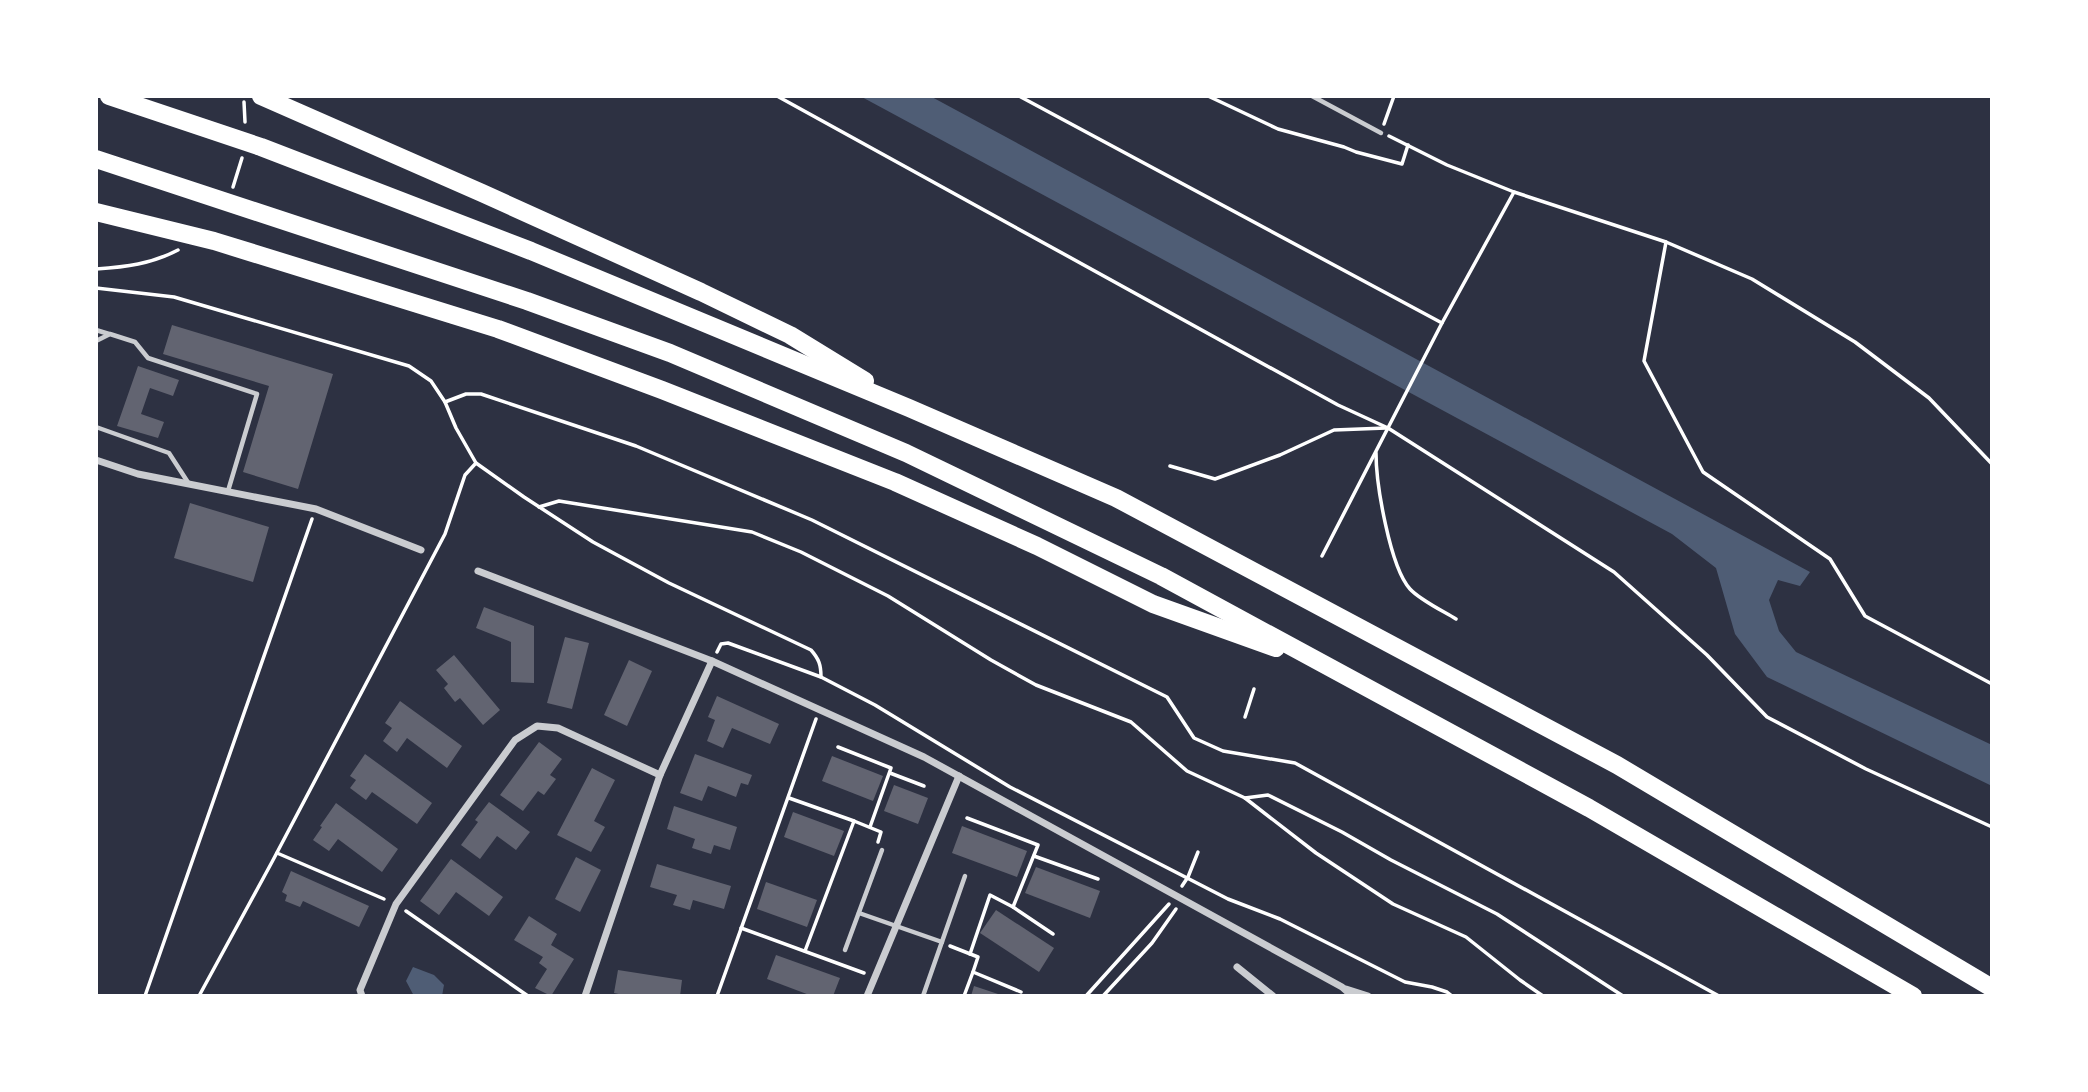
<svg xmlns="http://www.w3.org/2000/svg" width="2088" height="1092" viewBox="0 0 2088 1092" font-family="'Titillium Web',sans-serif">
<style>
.water{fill:#4f5d75}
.building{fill:#626471}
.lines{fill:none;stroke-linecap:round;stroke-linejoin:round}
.path{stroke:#fff;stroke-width:3.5}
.service{stroke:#caccd0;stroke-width:4.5}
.minor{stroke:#caccd0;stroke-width:7}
.motorway{stroke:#fff;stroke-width:18}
</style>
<rect width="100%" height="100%" fill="#2d3142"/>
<!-- water -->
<g class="water">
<path d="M860,96H930L1810,572L1800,586L1778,580L1769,600L1779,631L1796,652L1992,745V786L1767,677L1735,634L1716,568L1672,534Z"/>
<path d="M413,967L434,975L444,985L442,996H414L406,981Z"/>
</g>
<!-- building -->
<g class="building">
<path d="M172,325L333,374L298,489L243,472L269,386L163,354Z"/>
<path d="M138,366L179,380L173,396L150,388L141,414L164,422L158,438L117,426Z"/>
<path d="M190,503L269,527L253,582L174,558Z"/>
<path d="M484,607L534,626V683L511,682V642L476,628Z"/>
<path d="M565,637L589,643L572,709L547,703Z"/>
<path d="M454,655L500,710L483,725L460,698L455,702L444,688L448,684L436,670Z"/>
<path d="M629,660L652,671L627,726L604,715Z"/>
<path d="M717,696L779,724L770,744L732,728L723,748L707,741L715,720L708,717Z"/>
<path d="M400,701L462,746L447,768L407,738L397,752L383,741L392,728L385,723Z"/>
<path d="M539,742L562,759L550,775L556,779L544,795L538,791L523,811L500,795Z"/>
<path d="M365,754L432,803L417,824L372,792L366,800L350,788L356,780L350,776Z"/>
<path d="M695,754L752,775L748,785L741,783L736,797L708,786L702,801L680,793Z"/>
<path d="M832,756L883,776L873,801L822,781Z"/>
<path d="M592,768L615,780L594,821L605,827L591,852L557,835Z"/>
<path d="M894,785L928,798L918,824L884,811Z"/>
<path d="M489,802L530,832L516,850L497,836L480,859L461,845L478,822L475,820Z"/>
<path d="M336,803L398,849L382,872L338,839L329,851L313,840L322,827L320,826Z"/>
<path d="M674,806L737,827L730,850L714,845L711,854L692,848L695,839L667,829Z"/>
<path d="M793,812L844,831L834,856L784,837Z"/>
<path d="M962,826L1027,851L1017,877L952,853Z"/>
<path d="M576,857L601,870L580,912L555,899Z"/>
<path d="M451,859L503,897L489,916L456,892L439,915L420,901Z"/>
<path d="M657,864L731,886L724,909L693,900L690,910L673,905L677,895L650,887Z"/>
<path d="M1036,867L1100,891L1090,918L1025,893Z"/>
<path d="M291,871L369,906L359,927L303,901L300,907L285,901L287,895L282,892Z"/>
<path d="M766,882L817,900L807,927L757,909Z"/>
<path d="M996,910L1054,948L1039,972L980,933Z"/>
<path d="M529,916L557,934L551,945L574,959L551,996L535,988L547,969L539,963L543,957L514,940Z"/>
<path d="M776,955L840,978L833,996H812L767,979Z"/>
<path d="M618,970L682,980L680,996H628L614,993Z"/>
<path d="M974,986L1001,995V996H971Z"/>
</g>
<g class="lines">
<!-- path -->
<g class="path">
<path d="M777,96L1338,405L1388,428L1614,572L1707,655L1767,717L1866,769L1992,827"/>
<path d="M1019,96L1442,323"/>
<path d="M1208,96L1278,129L1344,147L1356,152L1402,164L1408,145"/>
<path d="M244,102L245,122"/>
<path d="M1384,124L1394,96"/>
<path d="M1389,136L1447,165L1514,192L1666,242L1752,279L1855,342L1929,398L1992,464"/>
<path d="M233,187L242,158"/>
<path d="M1666,242L1644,361L1703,472L1830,559L1865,616L1992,684"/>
<path d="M96,269C126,267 151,264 178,250"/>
<path d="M96,288L174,297L409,366L431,381L445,402L456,428L476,463L524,497L593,542L669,583L811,650C819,659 821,665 821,677"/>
<path d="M445,402L466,394H481L636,446L812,520L1167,697L1194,738L1223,751L1295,763L1719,996"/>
<path d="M1376,453C1376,484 1390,567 1410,589C1420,600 1443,611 1456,619"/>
<path d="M1170,466L1215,479L1280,455L1334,430L1386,428"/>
<path d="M539,507L559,501L752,532L801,552L888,596L991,660L1036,685L1131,722L1187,771L1245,798L1316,853L1393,904L1466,937L1520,980L1543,996"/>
<path d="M1322,556L1442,323L1514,192"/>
<path d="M717,652L721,644L728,643L821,677L875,705L1010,787L1228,899L1280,919L1405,982L1432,987L1447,992L1452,996"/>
<path d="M1245,717L1254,689"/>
<path d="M838,747L891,768L870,827"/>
<path d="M890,773L924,786"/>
<path d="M789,798L854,821L805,951"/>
<path d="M1245,798L1268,795L1342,832L1391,860L1497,914L1623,996"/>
<path d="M967,818L1038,845L1013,907L990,895L970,954"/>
<path d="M854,821L881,832L878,842"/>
<path d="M277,853L384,899"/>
<path d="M1034,856L1098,879"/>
<path d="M1182,886L1188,877L1198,852"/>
<path d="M1013,907L1053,934"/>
<path d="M406,911L528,996"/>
<path d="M741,928L864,973"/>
<path d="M950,946L978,957L973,972"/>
<path d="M145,996L312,519"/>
<path d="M199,996L272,862L445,534L465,475L476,463"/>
<path d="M717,996L816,719"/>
<path d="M964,996L973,972L1021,992"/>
<path d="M1086,996L1169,904"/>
<path d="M1103,996L1152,943L1176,909"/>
</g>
<!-- service -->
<g class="service">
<path d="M1312,96L1381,133"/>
<path d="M96,330L109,334"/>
<path d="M96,341L110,334L135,342L148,358L257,394L228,491"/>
<path d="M96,427L169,453L189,484"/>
<path d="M859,913L942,942"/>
<path d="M845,950L882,850"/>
<path d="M923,996L965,876"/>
</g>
<!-- minor -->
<g class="minor">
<path d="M96,460L138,474L316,509L421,550"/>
<path d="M478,571L712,661L924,757L1342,987L1352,996"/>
<path d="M1237,967L1273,996"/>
<path d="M1346,989L1368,996"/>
<path d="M362,996L360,990L396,904L515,740L537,726L558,728L660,775"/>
<path d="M585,996L660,775L712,661"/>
<path d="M867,996L959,776"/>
</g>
<!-- motorway -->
<g class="motorway">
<path d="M109,96L261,147L531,251L909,408L1116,498L1617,765L1992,988"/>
<path d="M261,96L482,193L701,292L790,335L865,381"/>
<path d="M96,159L527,301L670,353L906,453L1161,576L1589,808L1913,996"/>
<path d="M96,212L214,241L498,329L662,390L895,482L1037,546L1153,604L1276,648"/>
</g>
</g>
<!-- border -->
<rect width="2088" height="1092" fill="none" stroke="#ffffff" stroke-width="196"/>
</svg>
